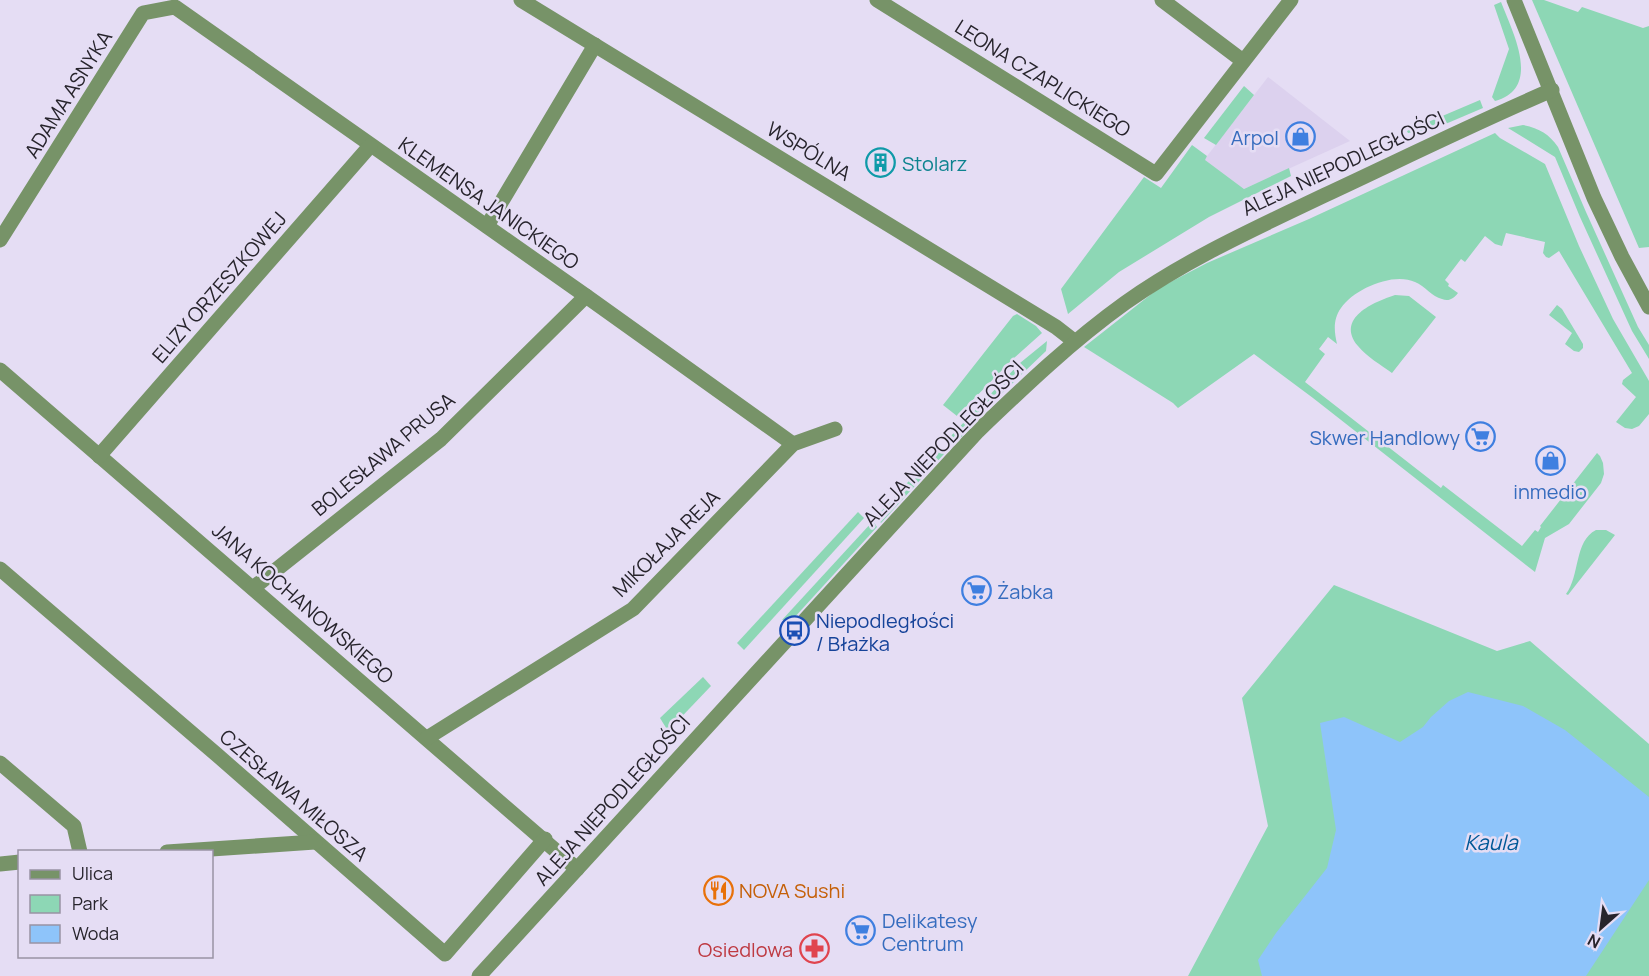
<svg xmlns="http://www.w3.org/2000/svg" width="1649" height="976" viewBox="0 0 1649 976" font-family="Manrope,sans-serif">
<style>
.built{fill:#dcd1ee}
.green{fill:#8dd7b5}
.water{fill:#8ec4fa}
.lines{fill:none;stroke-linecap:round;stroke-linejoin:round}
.minor{stroke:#779368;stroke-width:15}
.labels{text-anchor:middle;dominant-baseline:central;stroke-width:5;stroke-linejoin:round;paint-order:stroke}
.street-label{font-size:20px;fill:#27242c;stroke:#e5ddf4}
.shop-label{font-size:20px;fill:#366cbe;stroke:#e5ddf4;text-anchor:end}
.culture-label{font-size:20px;fill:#0d838f;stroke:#e5ddf4;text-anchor:start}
.transit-label{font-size:20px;fill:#164399;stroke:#e5ddf4;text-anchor:start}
.food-label{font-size:20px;fill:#c56008;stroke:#e5ddf4;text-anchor:start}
.health-label{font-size:20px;fill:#be3a42;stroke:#e5ddf4;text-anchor:end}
.water-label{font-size:21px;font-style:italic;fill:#005897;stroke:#e5ddf4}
</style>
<rect width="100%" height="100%" fill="#e5ddf4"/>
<!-- built -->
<path class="built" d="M1268,77L1350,141L1244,189L1204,160Z"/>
<!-- green -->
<g class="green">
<path d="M1532,0H1544L1578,12L1582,7L1643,28L1649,26V247L1639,248Z"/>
<path d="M1501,2C1512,31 1543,88 1495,101L1492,97L1509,49L1494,5Z"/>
<path d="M1244,86L1254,95L1216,145L1204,138Z"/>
<path d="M1480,100L1483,108L1436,128L1408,133L1407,131Z"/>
<path d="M1523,125C1539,128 1549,134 1558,147L1586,212L1638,327L1649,345V359L1632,331L1580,217L1555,157L1508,128Z"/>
<path d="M1495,133L1500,138L1545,164L1579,246L1613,319L1649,381V414L1639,426L1632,429L1625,428L1616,422L1636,397L1622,384L1623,380L1632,373L1559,251L1549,258L1546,257L1543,253L1545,242L1506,233L1502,246L1495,244L1485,236L1465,262L1461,259L1445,280L1449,284L1448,286L1458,293C1454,298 1449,302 1442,299C1432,297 1425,286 1415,282C1393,272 1354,289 1341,308C1333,319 1334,331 1337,344L1328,337L1319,349L1325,354L1305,382L1441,488L1443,485L1522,546L1535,530L1538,532L1541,527L1540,526L1597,453L1600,456L1603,463L1604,474L1601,483L1569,524L1545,538L1535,572L1313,398L1254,354L1178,408L1173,403L1084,347L1159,288L1207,263L1309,219Z"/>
<path d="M1192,145L1207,156L1205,160L1244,189L1289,168L1291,176L1209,217L1119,272L1068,314L1061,289L1144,177L1161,188Z"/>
<path d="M1395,295L1409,296L1436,317L1392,373C1381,365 1367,357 1358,346C1335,318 1374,302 1395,295Z"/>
<path d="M1557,305L1562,309L1583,344V348L1579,352L1574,351L1565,344L1572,333L1549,315Z"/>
<path d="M1017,314L1036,326L1042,333L1014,358L957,416L943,405L1013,316Z"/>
<path d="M1047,341L1046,351L994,401L955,444L948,439L1020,363Z"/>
<path d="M939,448L944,454L881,523L877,516Z"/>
<path d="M858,512L864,518L744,650L737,643Z"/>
<path d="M873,521L877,527L793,619L782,620Z"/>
<path d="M1596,530H1606L1615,535L1568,595L1566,594C1580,576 1574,541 1596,530Z"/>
<path d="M1334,585L1497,651L1530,641L1649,744V976H1188L1268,826L1242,698Z"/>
<path d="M703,677L711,686L668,731L660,718Z"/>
</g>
<!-- water -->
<path class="water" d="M1468,692L1523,706L1565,730L1649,797V880L1586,976H1262L1258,960L1276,933L1327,868L1336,830L1320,723L1344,717L1400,742L1423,727L1431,717L1449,701Z"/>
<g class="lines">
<!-- minor -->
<g class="minor">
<path d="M521,0L1056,327L1074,341"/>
<path d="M877,0L1156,174L1291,0"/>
<path d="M1162,0L1243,61"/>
<path d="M1514,0L1594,198L1622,257L1649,307"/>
<path d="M487,226L595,45"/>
<path d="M0,240L143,13L175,7L586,296L793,444"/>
<path d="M0,370L577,869"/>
<path d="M99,456L370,146"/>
<path d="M0,569L216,754L445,954L545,839"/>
<path d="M253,588L441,439L586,296"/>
<path d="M427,738L633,609L793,444L835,429"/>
<path d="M0,763L74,826L80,852"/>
<path d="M167,852L315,842"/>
<path d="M0,864L20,862"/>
<path d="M479,976L978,431C1025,386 1072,341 1125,303C1187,259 1256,228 1325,195C1400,160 1475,123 1552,90"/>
</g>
</g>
<!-- icons -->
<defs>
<symbol id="shop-ring" viewBox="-11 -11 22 22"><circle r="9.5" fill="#e5ddf4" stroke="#3f7fe0" stroke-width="1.5"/><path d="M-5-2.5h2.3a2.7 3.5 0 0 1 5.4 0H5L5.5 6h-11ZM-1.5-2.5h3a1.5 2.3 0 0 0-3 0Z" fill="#3f7fe0"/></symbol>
<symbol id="building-ring" viewBox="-11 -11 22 22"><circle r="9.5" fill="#e5ddf4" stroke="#0f9aa8" stroke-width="1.5"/><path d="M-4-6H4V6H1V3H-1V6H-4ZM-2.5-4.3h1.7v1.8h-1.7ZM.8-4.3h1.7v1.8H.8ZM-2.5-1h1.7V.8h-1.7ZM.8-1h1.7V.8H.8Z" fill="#0f9aa8"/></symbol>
<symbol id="supermarket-ring" viewBox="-11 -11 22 22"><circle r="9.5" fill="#e5ddf4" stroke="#3f7fe0" stroke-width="1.5"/><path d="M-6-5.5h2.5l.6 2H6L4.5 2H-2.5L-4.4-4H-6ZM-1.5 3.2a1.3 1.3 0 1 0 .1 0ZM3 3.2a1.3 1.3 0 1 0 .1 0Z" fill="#3f7fe0"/></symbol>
<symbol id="bus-ring" viewBox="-11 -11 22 22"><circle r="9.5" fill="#e5ddf4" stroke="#1a4fb4" stroke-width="1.5"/><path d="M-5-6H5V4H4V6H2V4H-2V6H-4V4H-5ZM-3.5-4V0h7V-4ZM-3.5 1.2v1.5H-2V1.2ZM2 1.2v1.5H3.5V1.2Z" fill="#1a4fb4"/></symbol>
<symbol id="restaurant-ring" viewBox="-11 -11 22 22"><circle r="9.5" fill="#e5ddf4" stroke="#e8710a" stroke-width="1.5"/><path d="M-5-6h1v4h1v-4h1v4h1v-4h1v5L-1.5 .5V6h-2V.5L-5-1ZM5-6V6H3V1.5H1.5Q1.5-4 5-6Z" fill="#e8710a"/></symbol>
<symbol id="pharmacy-ring" viewBox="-11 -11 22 22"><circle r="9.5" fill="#e5ddf4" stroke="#e0444e" stroke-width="1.5"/><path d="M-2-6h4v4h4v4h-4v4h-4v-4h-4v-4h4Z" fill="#e0444e"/></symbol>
</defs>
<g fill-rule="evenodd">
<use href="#shop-ring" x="1284" y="120" width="33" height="33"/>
<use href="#building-ring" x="864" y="146" width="33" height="33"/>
<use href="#supermarket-ring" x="1464" y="420" width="33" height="33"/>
<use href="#shop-ring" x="1534" y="444" width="33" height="33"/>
<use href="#supermarket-ring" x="960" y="574" width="33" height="33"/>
<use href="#bus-ring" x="778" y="614" width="33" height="33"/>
<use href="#restaurant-ring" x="702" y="874" width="33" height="33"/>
<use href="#supermarket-ring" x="844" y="914" width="33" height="33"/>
<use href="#pharmacy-ring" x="798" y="932" width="33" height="33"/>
</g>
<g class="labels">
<!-- street labels -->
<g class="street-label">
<text transform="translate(1043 78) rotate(32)">LEONA CZAPLICKIEGO</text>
<text transform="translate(68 94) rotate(-58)">ADAMA ASNYKA</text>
<text transform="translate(809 151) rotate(31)">WSPÓLNA</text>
<text transform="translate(1343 163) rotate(-25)">ALEJA NIEPODLEGŁOŚCI</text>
<text transform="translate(489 203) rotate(35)">KLEMENSA JANICKIEGO</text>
<text transform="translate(219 287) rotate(-49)">ELIZY ORZESZKOWEJ</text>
<text transform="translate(943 443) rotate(-46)">ALEJA NIEPODLEGŁOŚCI</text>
<text transform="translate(383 454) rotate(-40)">BOLESŁAWA PRUSA</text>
<text transform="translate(666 543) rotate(-45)">MIKOŁAJA REJA</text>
<text transform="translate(303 603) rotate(41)">JANA KOCHANOWSKIEGO</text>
<text transform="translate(294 795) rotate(41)">CZESŁAWA MIŁOSZA</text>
<text transform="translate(612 800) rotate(-48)">ALEJA NIEPODLEGŁOŚCI</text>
</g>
<!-- shop labels -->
<g class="shop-label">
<text x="1279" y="137">Arpol</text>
<text x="1460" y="437">Skwer Handlowy</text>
<text x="1550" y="491" text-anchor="middle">inmedio</text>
<text x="997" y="591" text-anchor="start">Żabka</text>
<text x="882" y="920" text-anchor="start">Delikatesy<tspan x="882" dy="23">Centrum</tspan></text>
</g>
<!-- culture labels -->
<g class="culture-label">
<text x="902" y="163">Stolarz</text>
</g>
<!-- transit labels -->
<g class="transit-label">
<text x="816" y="620">Niepodległości<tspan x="816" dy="23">/ Błażka</tspan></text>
</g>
<!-- food labels -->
<g class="food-label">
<text x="739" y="890">NOVA Sushi</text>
</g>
<!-- health labels -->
<g class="health-label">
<text x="793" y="949">Osiedlowa</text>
</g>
<!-- water labels -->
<g class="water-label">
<text x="1491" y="842">Kaula</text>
</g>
</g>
<!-- legend -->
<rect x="18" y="850" width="195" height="108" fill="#e5ddf4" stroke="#9993a4" stroke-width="1.5"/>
<rect x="30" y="870" width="30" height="9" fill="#779368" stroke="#9993a4" stroke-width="1.5"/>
<text x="72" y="880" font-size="18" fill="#27242c">Ulica</text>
<rect x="30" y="895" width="30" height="18" fill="#8dd7b5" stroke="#9993a4" stroke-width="1.5"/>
<text x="72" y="910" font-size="18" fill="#27242c">Park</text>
<rect x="30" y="925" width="30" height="18" fill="#8ec4fa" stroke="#9993a4" stroke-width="1.5"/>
<text x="72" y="940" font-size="18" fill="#27242c">Woda</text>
<!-- north arrow -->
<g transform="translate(1601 928) rotate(208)" stroke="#e5ddf4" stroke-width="4.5" paint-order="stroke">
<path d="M0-4.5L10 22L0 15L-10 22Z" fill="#27242c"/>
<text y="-9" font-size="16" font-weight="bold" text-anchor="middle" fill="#27242c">N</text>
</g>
</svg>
